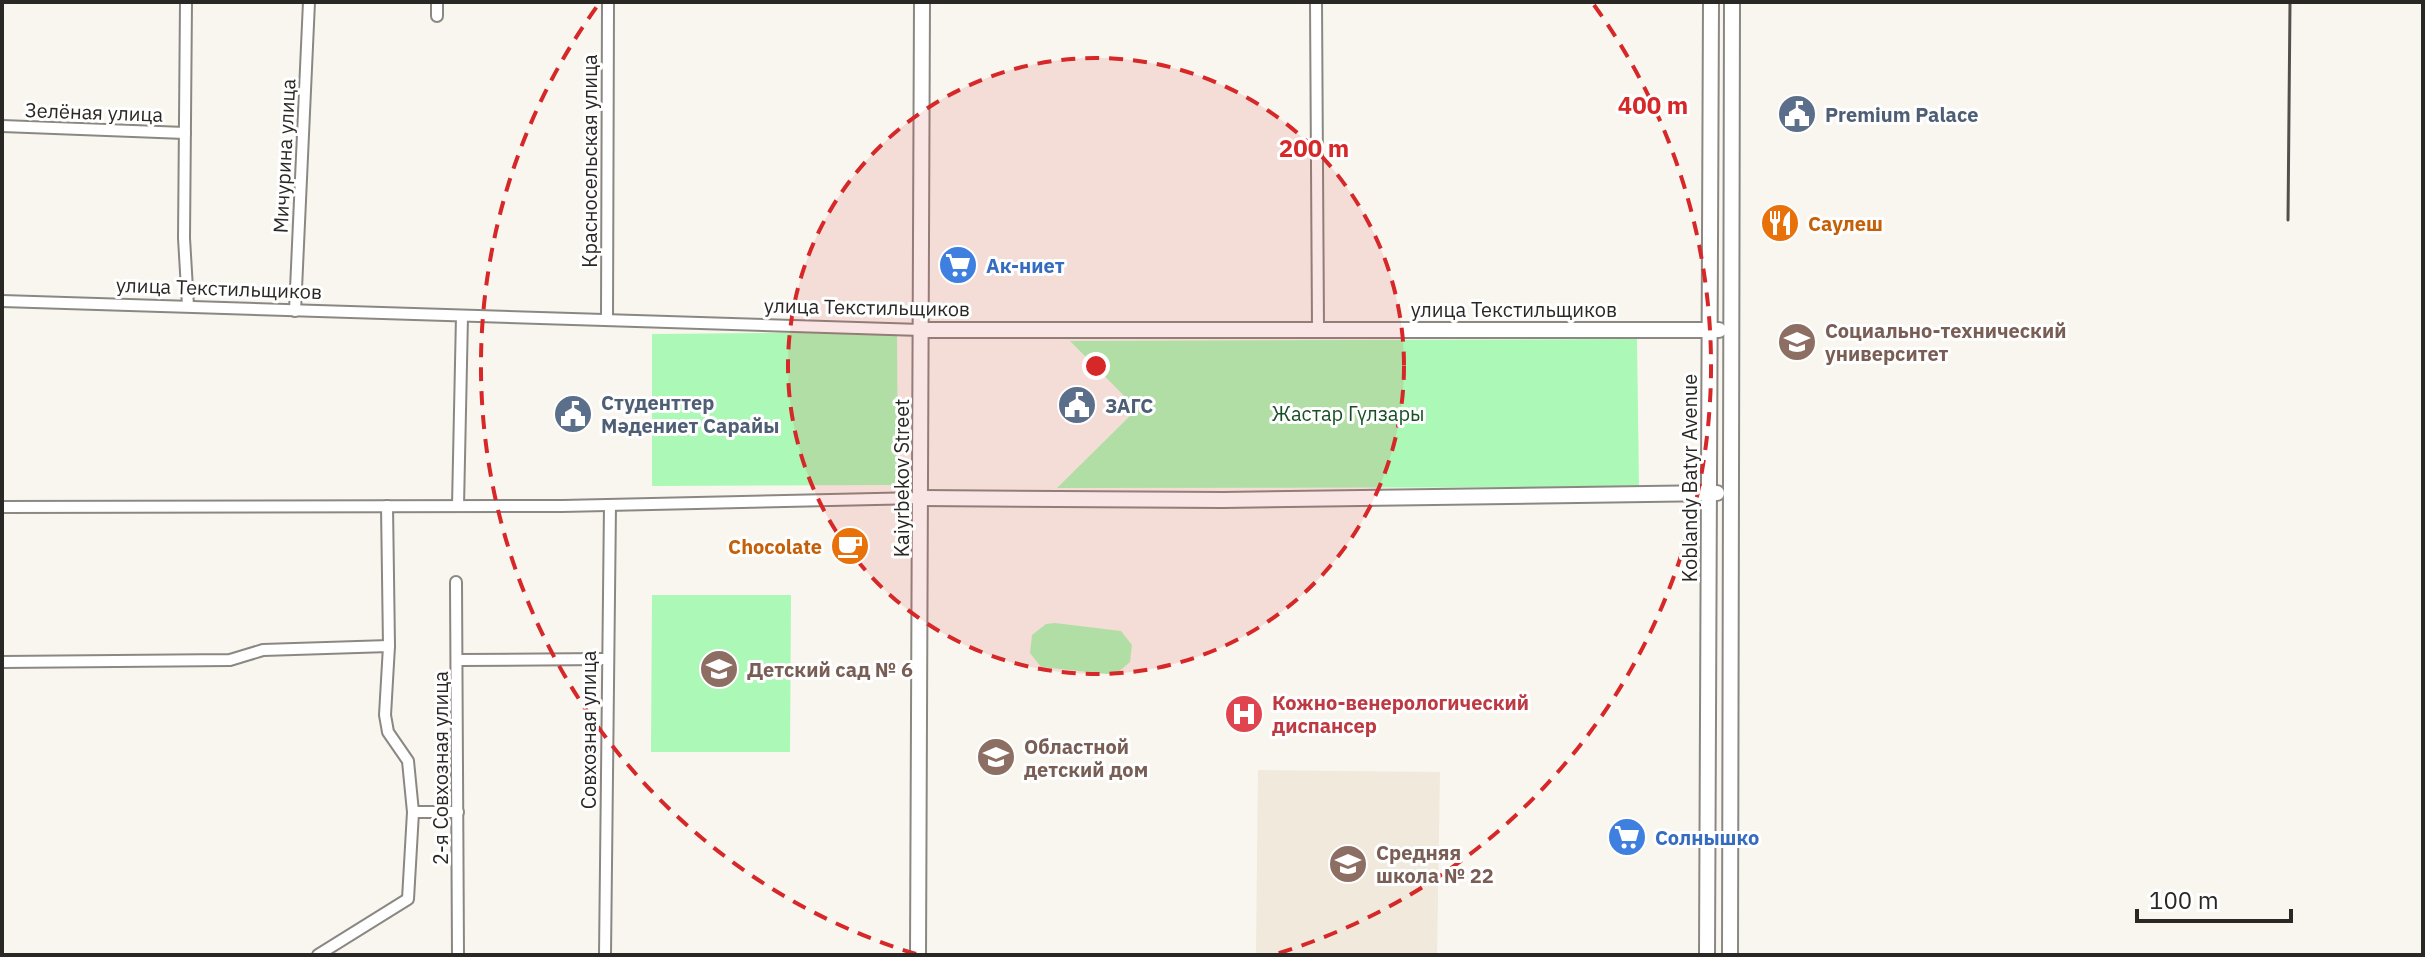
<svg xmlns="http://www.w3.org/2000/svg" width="2425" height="957" viewBox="0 0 2425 957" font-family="'IBM Plex Sans',sans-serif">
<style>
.built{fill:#f0e9dc}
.green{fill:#acf8b6}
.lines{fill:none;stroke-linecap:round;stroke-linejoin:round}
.street-casing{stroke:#8b8883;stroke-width:14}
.secondary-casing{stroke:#8b8883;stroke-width:18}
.street{stroke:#fff;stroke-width:10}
.secondary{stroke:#fff;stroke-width:14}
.rail{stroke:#52504c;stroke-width:3}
.ring{fill:none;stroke:#d62828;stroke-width:4;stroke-dasharray:14 10}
.labels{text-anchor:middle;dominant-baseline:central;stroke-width:6;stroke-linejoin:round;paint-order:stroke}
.street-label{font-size:20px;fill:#292825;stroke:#fff}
.service-label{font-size:20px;font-weight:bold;fill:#4e5e75;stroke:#fff;text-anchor:start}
.food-label{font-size:20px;font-weight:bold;fill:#c56008;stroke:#fff;text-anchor:start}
.shop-label{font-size:20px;font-weight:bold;fill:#366cbe;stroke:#fff;text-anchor:start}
.education-label{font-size:20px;font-weight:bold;fill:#785e54;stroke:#fff;text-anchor:start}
.park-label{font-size:20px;fill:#184f24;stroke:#fff}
.health-label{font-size:20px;font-weight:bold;fill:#be3a42;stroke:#fff;text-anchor:start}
.centre{fill:#d62828;stroke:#fff;stroke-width:4}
.ring-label{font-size:24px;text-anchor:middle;font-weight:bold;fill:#d62828;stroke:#fff;stroke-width:6;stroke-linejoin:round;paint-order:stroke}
</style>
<rect width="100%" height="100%" fill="#f9f6ef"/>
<!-- built -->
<path class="built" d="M1258,770L1440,772L1437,955H1256Z"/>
<!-- green -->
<g class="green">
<path d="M897,332L898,485L652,486V334Z"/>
<path d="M1637,339L1639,487L1057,488L1137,409L1070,341Z"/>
<path d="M652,595H791L790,752H651Z"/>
<path d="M1055,623L1121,631L1132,645L1130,662L1116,674H1107L1041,667L1030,653L1032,635L1046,624Z"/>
</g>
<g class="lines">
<defs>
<g id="street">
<path d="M186,2L184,238L188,306"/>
<path d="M1316,2L1318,328"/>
<path d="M437,16V2"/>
<path d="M2,126L185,133"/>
<path d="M2,301L921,330"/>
<path d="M295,311L309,2"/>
<path d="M607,320L608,2"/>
<path d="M387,506L389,646"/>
<path d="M458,506L462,316"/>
<path d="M2,507L562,506L921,498"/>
<path d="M456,582L458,955"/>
<path d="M459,660L606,659"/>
<path d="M2,662L230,660L263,650L389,646L385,715L388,732L408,761L413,812H458"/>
<path d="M318,955L408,899L413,812"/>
<path d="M605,955L610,505"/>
</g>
<g id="secondary">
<path d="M921,330H1719"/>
<path d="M921,498L1223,500L1717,493"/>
<path d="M918,955L922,2"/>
<path d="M1707,955L1711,2"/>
<path d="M1730,955L1732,2"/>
</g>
</defs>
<!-- street casing -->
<use href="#street" class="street-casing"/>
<!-- secondary casing -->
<use href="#secondary" class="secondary-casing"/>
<!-- street -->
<use href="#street" class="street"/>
<!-- secondary -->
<use href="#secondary" class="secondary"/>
<!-- rail -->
<path class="rail" d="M2288,220L2290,2"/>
</g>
<!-- distance rings -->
<circle cx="1096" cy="366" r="308" fill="#d62828" fill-opacity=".12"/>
<g class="ring">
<circle cx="1096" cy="366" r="308"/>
<path d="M916 954A615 615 0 0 1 598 5M1594 5A615 615 0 0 1 1276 954"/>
</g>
<!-- icons -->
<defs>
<symbol id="civic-disc" viewBox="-11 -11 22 22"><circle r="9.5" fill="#5c6f8a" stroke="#fff"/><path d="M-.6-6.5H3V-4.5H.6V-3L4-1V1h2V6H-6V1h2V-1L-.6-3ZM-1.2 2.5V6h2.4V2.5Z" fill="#fff"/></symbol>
<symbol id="restaurant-disc" viewBox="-11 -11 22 22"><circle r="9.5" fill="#e8710a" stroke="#fff"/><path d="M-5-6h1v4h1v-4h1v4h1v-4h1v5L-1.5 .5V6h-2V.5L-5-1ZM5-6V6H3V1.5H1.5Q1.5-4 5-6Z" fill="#fff"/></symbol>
<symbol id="supermarket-disc" viewBox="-11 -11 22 22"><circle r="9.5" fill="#3f7fe0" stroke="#fff"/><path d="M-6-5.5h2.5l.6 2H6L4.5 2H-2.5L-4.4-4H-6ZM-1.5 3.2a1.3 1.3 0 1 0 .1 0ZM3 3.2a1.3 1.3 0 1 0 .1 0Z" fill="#fff"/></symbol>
<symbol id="university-disc" viewBox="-11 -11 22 22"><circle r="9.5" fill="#8d6e63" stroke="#fff"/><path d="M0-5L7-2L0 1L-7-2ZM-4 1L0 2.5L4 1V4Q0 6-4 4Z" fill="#fff"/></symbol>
<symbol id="cafe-disc" viewBox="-11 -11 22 22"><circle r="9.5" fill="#e8710a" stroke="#fff"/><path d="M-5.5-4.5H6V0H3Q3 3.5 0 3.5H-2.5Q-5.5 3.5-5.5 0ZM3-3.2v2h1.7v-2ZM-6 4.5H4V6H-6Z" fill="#fff"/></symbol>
<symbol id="school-disc" viewBox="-11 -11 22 22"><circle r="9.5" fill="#8d6e63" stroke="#fff"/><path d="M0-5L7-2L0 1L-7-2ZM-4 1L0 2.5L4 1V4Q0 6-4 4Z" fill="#fff"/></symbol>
<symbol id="hospital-disc" viewBox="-11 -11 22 22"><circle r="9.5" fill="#e0444e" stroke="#fff"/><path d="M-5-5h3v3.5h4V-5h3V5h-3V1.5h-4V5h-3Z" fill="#fff"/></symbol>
</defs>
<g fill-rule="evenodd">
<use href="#civic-disc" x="1775" y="92" width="44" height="44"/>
<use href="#restaurant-disc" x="1758" y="201" width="44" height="44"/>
<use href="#supermarket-disc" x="936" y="243" width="44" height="44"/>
<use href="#university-disc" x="1775" y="320" width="44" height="44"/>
<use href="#civic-disc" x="1055" y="383" width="44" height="44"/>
<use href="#civic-disc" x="551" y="392" width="44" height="44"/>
<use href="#cafe-disc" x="828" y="524" width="44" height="44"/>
<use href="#school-disc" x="697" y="647" width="44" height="44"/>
<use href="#hospital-disc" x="1222" y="692" width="44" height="44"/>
<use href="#school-disc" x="974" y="735" width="44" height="44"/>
<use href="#supermarket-disc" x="1605" y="815" width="44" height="44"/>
<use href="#school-disc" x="1326" y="842" width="44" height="44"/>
</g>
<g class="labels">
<!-- street labels -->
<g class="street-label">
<text transform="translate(94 112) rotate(2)">Зелёная улица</text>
<text transform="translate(284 156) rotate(-87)">Мичурина улица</text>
<text transform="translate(589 161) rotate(-90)">Красносельская улица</text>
<text transform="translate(219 288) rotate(2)">улица Текстильщиков</text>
<text transform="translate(867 307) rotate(1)">улица Текстильщиков</text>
<text x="1514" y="309">улица Текстильщиков</text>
<text transform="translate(901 478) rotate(-90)">Kaiyrbekov Street</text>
<text transform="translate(1689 478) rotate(-90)">Koblandy Batyr Avenue</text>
<text transform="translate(588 730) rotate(-90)">Совхозная улица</text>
<text transform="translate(440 768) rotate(-90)">2-я Совхозная улица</text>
</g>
<!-- service labels -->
<g class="service-label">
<text x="1825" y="114">Premium Palace</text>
<text x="601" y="402">Студенттер<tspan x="601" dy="23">Мәдениет Сарайы</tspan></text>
<text x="1105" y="405">ЗАГС</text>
</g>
<!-- food labels -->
<g class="food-label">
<text x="1808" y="223">Саулеш</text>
<text x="822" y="546" text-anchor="end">Chocolate</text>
</g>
<!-- shop labels -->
<g class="shop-label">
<text x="986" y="265">Ак-ниет</text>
<text x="1655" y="837">Солнышко</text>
</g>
<!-- education labels -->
<g class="education-label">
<text x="1825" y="330">Социально-технический<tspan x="1825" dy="23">университет</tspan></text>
<text x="747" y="669">Детский сад № 6</text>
<text x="1024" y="746">Областной<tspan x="1024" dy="23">детский дом</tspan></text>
<text x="1376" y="852">Средняя<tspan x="1376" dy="23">школа № 22</tspan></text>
</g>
<!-- park labels -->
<g class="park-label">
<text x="1348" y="413">Жастар Гүлзары</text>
</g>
<!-- health labels -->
<g class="health-label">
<text x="1272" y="702">Кожно-венерологический<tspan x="1272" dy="23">диспансер</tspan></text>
</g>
</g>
<circle cx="1096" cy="366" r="12" class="centre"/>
<g class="ring-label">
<text x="1653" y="114">400 m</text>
<text x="1314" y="157">200 m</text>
</g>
<!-- border -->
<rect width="2425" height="957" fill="none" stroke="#292825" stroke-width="8"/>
<!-- scale -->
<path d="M2137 909v12h154v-12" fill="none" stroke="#292825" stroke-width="4"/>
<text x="2149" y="909" font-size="24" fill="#292825" stroke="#ffffff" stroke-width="6" paint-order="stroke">100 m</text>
</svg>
